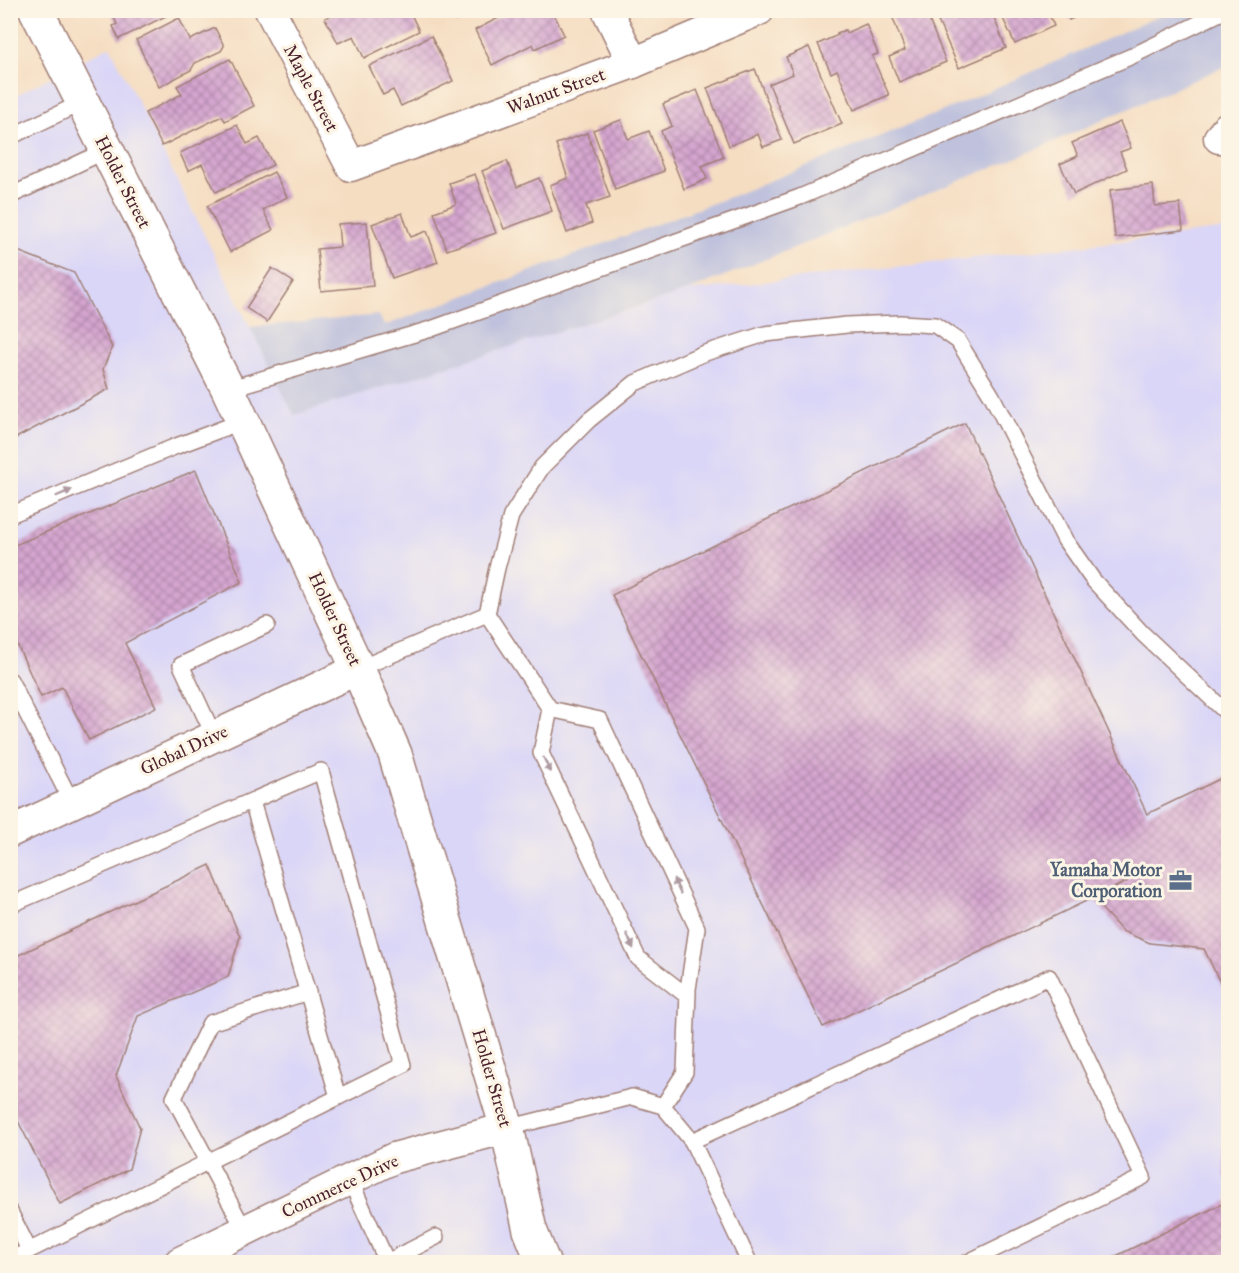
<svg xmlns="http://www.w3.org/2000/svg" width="1239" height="1273" viewBox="0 0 1239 1273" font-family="'IM FELL Great Primer',serif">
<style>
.built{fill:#dad6f7}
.industrial{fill:#c0c2dd}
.building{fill:url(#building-cross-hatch)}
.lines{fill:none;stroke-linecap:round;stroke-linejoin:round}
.service-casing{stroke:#a07e76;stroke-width:18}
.minor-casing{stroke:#a07e76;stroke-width:33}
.tertiary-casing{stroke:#a07e76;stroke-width:36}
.service{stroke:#fff;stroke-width:15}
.minor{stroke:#fff;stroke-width:30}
.tertiary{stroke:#fff;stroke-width:33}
.oneway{fill:#ae9aa0}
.labels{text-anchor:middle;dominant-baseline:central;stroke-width:6;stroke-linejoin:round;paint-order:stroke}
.street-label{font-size:18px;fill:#4a1f2b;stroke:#fcf5e5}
.service-label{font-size:18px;font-weight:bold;fill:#4e5e75;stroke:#fcf5e5;text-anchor:end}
</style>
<defs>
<pattern id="building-cross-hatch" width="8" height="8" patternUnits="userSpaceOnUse" patternTransform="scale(1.5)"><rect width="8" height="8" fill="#d5a6d0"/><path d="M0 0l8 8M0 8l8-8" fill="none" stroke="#af87a9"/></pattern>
</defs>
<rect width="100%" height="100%" fill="#fcf5e5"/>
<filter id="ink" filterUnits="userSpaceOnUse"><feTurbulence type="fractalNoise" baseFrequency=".0167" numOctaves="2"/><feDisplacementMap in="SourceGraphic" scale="12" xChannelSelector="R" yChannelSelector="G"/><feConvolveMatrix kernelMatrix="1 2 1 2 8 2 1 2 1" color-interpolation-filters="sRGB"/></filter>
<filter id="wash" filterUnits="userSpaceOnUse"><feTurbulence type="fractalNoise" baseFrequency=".008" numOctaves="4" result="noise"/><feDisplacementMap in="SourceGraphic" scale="24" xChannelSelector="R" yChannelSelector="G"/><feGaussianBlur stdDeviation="1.35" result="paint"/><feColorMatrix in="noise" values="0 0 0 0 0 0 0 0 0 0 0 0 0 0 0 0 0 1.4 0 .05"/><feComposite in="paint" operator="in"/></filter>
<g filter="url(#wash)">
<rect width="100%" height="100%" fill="#f5ddc1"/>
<!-- built -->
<path class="built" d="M110,46L294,415L687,291L1228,229V1262H11V98Z"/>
<!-- industrial -->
<path class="industrial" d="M1170,11H1228V65L1021,156L687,291L294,415L250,327L379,315L384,326L732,196L950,108Z"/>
<g id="blocks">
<!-- building -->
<g class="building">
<path d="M110,10H166L168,15L119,39L113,26L117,24Z"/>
<path d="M341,10H409L419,31L364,58L354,36L338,43L325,18Z"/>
<path d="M449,10H476L455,21Z"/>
<path d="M514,10H552L564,35L535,49L533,44L492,65L475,30Z"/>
<path d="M906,10H925L946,62L899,82L889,57L905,50L892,16Z"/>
<path d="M933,10H991L1006,48L959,68Z"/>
<path d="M999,10H1047L1054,26L1015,44Z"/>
<path d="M1065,10H1091L1069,20Z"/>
<path d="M179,18L190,40L215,28L224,46L221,51L195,63L191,70L159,87L136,40Z"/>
<path d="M866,24L878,54L872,56L889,95L854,110L837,70L831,73L818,44L838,35L837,33L845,30L846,33Z"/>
<path d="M431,36L453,81L401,106L393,90L383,95L369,66Z"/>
<path d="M809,47L842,124L794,144L769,84L793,74L786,57Z"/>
<path d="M230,59L254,106L225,121L222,116L162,146L145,113L182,94L177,86Z"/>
<path d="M755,69L782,140L763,147L758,134L729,146L707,88Z"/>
<path d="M697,90L724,157L702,166L707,179L684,189L661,131L672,126L663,104Z"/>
<path d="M621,120L628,139L649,131L664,171L615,189L593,130Z"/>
<path d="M1120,122L1131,148L1120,152L1127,169L1074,194L1060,164L1078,156L1072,143Z"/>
<path d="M237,125L247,144L259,138L273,165L216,192L202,164L188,171L180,153Z"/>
<path d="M587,133L610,197L586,205L592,223L567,233L550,185L568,178L556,144Z"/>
<path d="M507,161L517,187L539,178L552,211L504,229L482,171Z"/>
<path d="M274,172L287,197L263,210L273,230L230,252L207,206Z"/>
<path d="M475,174L496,233L447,250L434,212L456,204L449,183Z"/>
<path d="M1153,185L1155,206L1180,204L1183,230L1115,238L1110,190Z"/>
<path d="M402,213L411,237L427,231L438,262L392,278L372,224Z"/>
<path d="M367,222L373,286L321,291L317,249L340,247L338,224Z"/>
<path d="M10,248L74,273L112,347L103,369L109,389L10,441Z"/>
<path d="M272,268L293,282L267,322L246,308Z"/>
<path d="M965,423L1147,814L1228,775V999L1204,949L1150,943L1122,931L1093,899L1128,881L823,1027L612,595Z"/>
<path d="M196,470L242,582L125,643L156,707L89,740L62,687L41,697L10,629V547Z"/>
<path d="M210,865L240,937L228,977L138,1016L116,1076L140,1128L129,1169L60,1204L10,1105V959Z"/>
<path d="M1228,1137V1184L1225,1175L1224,1150Z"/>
<path d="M1228,1201V1262H1104Z"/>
</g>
</g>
</g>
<g filter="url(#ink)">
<use href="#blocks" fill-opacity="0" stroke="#a07e76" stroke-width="1.5"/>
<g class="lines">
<defs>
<g id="service">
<path d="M10,137L83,102"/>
<path d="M10,196L107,150"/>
<path d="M228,389L431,329L800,197L1132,56L1226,10"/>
<path d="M10,515L174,447L243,421"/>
<path d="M487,614L550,709L600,720L697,928L687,996L638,958L541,753L550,709"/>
<path d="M358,669L487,614L497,568L511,516L542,467L589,420L635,383L702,354L765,334L847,325L900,323L935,325L958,341L992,396L1065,540L1093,580L1143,634L1228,714"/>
<path d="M10,680L72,803"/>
<path d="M214,736L181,665L267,625"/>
<path d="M252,801L338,1097"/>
<path d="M10,905L321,771L403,1065L10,1260"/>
<path d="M663,1106L685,1072L688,992"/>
<path d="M507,1128L632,1097L663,1106L692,1141L1049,977L1143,1177L968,1262"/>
<path d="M692,1141L749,1262"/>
<path d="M350,1180L387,1262"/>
<path d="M10,1212L29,1250"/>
<path d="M245,1231L174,1098L210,1023L308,992"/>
<path d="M387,1262L436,1237"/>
</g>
<g id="minor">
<path d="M270,10L351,166L633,63L759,10"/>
<path d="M607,10L633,63"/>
<path d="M1219,138L1228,127"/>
<path d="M10,832L358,669"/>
<path d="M180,1262L394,1158L507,1128"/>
</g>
<path id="tertiary" d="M36,10L228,389L358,669L395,754L507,1128L530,1230L543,1262"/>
</defs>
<!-- service casing -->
<use href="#service" class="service-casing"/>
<!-- minor casing -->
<use href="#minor" class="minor-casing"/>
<!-- tertiary casing -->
<use href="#tertiary" class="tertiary-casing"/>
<!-- service -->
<use href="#service" class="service"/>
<!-- minor -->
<use href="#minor" class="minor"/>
<!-- tertiary -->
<use href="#tertiary" class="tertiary"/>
</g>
<!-- one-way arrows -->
<defs><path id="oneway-solid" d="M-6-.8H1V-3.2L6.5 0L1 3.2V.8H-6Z" transform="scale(1.5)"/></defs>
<g class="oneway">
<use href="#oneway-solid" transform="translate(64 493) rotate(-23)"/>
<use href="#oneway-solid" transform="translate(547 765) rotate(65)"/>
<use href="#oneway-solid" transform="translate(677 886) rotate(-115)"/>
<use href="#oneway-solid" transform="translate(630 941) rotate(65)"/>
</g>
</g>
<!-- icons -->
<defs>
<symbol id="office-bare" viewBox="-9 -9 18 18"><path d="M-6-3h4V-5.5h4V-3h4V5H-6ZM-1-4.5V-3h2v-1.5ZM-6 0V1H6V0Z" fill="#5c6f8a" stroke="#fcf5e5" stroke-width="2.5" paint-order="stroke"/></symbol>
</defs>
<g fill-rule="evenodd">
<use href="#office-bare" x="1164" y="864" width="33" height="33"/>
</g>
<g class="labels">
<!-- street labels -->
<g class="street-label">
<text transform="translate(311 88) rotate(62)">Maple Street</text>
<text transform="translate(556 91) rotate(-20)">Walnut Street</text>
<text transform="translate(123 182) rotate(63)">Holder Street</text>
<text transform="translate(335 619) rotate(65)">Holder Street</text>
<text transform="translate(184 750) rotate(-25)">Global Drive</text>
<text transform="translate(492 1078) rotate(74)">Holder Street</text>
<text transform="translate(340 1186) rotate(-25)">Commerce Drive</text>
</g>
<!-- service labels -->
<g class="service-label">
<text x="1162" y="870">Yamaha Motor<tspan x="1162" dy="21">Corporation</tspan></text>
</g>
</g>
<!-- margin -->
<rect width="1239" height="1273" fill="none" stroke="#fcf5e5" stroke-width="36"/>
</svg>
